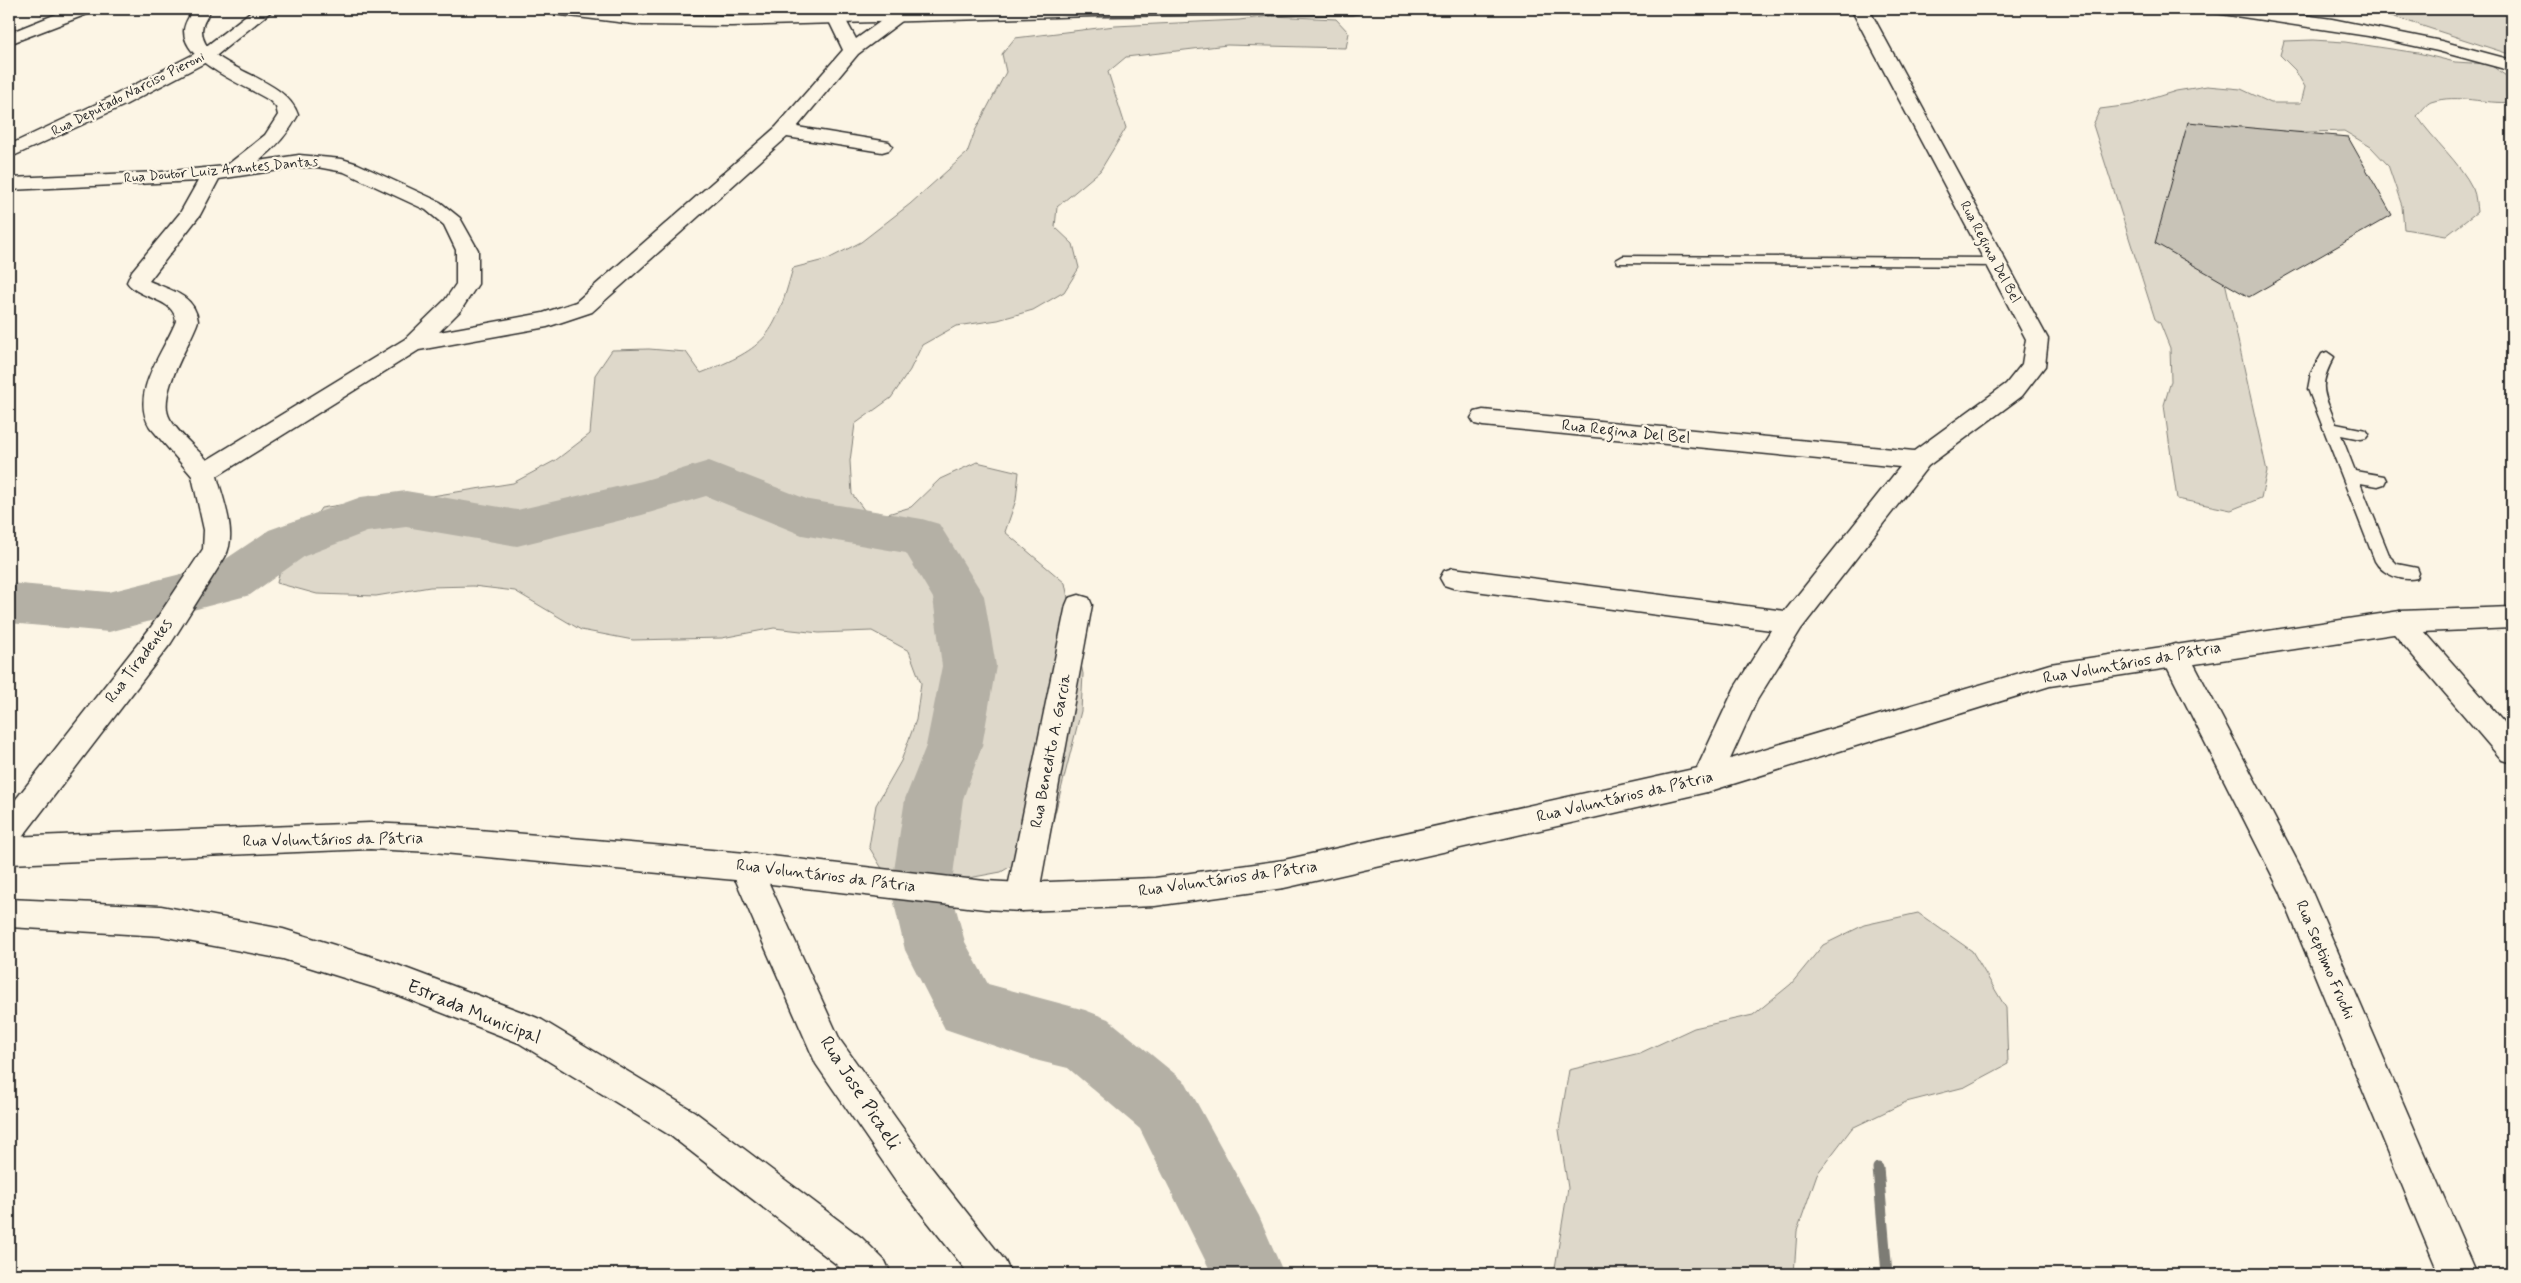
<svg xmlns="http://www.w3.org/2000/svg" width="2521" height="1283" viewBox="0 0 2521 1283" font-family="Mynerve,sans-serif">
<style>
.green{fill:#ded8ca;stroke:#84827a}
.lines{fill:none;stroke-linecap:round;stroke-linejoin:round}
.stream{stroke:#7d7b74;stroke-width:11}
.river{fill:#b4b0a5;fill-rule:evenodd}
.building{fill:#c8c3b7;stroke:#2b2b2b}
.service-casing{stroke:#2b2b2b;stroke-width:3}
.minor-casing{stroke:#2b2b2b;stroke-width:3}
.tertiary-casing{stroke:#2b2b2b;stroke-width:3}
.primary-casing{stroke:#2b2b2b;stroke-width:3}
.service{fill:#fcf5e5;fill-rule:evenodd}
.minor{fill:#fcf5e5;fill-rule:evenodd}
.tertiary{fill:#fcf5e5;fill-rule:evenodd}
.primary{fill:#fcf5e5;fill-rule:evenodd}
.labels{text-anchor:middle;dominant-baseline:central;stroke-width:4.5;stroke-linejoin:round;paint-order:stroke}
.far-street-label{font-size:14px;fill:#2b2b2b;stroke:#fcf5e5}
.street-label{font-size:16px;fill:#2b2b2b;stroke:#fcf5e5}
.near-street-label{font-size:19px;fill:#2b2b2b;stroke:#fcf5e5}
</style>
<rect width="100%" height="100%" fill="#fcf5e5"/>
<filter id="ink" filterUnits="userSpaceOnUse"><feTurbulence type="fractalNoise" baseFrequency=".02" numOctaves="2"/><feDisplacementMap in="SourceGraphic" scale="10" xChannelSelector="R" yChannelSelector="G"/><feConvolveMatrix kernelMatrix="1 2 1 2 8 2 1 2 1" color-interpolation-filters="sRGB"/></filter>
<g filter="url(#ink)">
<!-- green -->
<g class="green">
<path d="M2370,9H2512V55Z"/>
<path d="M1272,16L1336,19L1349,33L1346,48L1227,45L1126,57L1108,72L1126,128L1100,171L1057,207L1055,227L1073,244L1079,268L1064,292L1033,310L998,320L956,326L922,345L910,370L891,398L855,424L850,461L852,494L871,519L911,507L940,479L977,462L1019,472L1016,500L1005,532L1065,583L1083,674L1081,711L1047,845L1001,872L942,883L892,885L869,847L876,805L901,761L916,720L921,683L909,651L872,631L819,633L774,628L722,638L633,640L581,630L515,591L473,586L430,587L376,596L317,594L277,583L280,570L321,508L372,500L413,499L513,483L556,460L590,434L595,375L612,350L649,349L686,352L701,373C768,347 774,336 793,268L828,259L861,242L910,204L967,153L975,131L1006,72L1002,54L1015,38L1115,26L1239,20Z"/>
<path d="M2313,40L2345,42L2418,53L2455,62L2489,64L2512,80V102C2485,105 2458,93 2431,102C2426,104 2421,112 2417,116C2434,141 2459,161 2473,189C2476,195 2476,205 2477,212L2446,236L2404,229L2402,206L2388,165L2371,147L2344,131L2277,133L2220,259L2267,471L2261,498L2231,510L2177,499L2164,405L2171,381L2170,348L2160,323L2155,319L2093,125L2100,109L2131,105L2176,91L2207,86L2241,89L2271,103H2301L2305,87L2295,70L2280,55L2284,41Z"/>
<path d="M1918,913L1972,951L2006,1008L2008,1064L1965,1087L1906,1102L1852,1128L1817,1174L1797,1231L1794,1274H1554L1568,1188L1559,1130L1569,1070L1640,1053L1694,1028L1753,1015L1791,984L1823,945L1864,925Z"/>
</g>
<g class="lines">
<!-- stream -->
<path class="stream" d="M1878,1168L1887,1274"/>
<!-- river -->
<path class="river" d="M709,461L809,500L922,519L939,524L984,596L996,666L982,746L963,799L951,890L965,942L988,984L1085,1010L1108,1019L1186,1083L1259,1216L1284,1274H1212L1140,1129L1068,1068L1039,1061L945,1029L905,950L891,890L905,799L926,746L942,666L933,598L906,553L802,535L706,496L642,515L517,546L406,527L367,532L305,556L250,595L109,632L9,623V583L109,592L217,565L269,530L361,497L406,491L517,510L642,481Z"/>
</g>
<!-- building -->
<path class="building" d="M2188,122L2348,137L2392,215L2249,297L2155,243Z"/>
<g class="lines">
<defs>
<g id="service">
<path d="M1623,256L1995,258L2002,262L1995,266L1618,263L1616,260Z"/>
<path d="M2327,352L2334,357C2317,388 2324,393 2336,424L2366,430L2369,434L2366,438L2361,439L2341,435L2355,471L2384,476L2386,480L2384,484L2378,486L2360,483L2390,557L2397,564L2417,568L2419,573L2417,578C2402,582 2382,574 2375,561L2308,389L2311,373L2322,354Z"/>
</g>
<g id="minor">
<path d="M69,9H93L90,13L9,44V33Z"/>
<path d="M193,9H211C208,16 202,23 202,31C202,69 285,74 298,115C288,134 275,148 259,161L299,155L342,159L358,164L440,202L460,218L478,250V284L461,310L439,332L543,313L576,302L776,127L843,50L828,19L831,15H843L856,39L891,14H903L906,18L858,54L797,127L889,142L892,146L889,150L882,152L787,137L592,312L547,327L419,350L217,476C223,500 238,534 225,557L171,643L20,840L9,844V808L151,627L203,549L204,530L192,476L150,427C129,393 164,352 176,321C174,297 139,300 127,282L132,271L180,213L198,181L9,190V178L161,172L226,166L265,135L278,115L276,107L269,100C245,85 184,63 184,31C184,23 190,16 193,9ZM299,167H317L344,172L426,210L444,225L456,250V284L445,300L405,339L207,460C195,447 179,434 170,419C156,395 190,345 198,321C195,295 170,290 149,281L200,215L219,179Z"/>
<path d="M1851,9H1869L2048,339L2045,366L2022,396L1928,466L1801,629L1757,700L1717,788L1707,792L1697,788L1692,779L1735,687L1771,630L1453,588L1444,585L1440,578L1444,571L1453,568L1785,611L1900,467L1483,426L1475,424L1471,418L1475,412L1483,410L1914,451L2006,384L2022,364L2026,339Z"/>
<path d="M1079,595L1089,598L1092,605L1038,897L1033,907L1022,911L1011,907L1006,897L1066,605L1069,598Z"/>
<path d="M2400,611L2410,615L2512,731V763L2502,760L2390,629L2386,622L2390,615Z"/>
<path d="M2175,644L2185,647L2305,876L2477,1274H2439L2280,891L2161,655L2165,647Z"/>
<path d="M746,853L757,857L840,1040L927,1162L1005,1261L1011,1274H969L901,1188L816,1064L730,867L735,857Z"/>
<path d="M9,899L161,906L283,929L392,963L530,1015L542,1020L695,1112L862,1238L885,1261L891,1274H846L836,1264L671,1136L519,1043L392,993L283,959L161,936L9,927Z"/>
</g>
<g id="tertiary">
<path d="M254,9H274L212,59L125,105L9,158V145L111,97L200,51Z"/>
<path d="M2512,607V628L2400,633L2050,686L1707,792L1284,888L1155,906L1022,911L985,909L746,881L433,852L370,849L9,864V837L370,823L433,826L746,853L985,881L1022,883L1155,878L1284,860L1707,766L2050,664L2400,611Z"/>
</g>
<g id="primary">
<path d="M544,9H594L642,15L731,16L984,9H1361L1358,13L1352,14L1095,16L731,26L642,25L553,14L547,13Z"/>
<path d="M2213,9H2261L2332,19L2441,41L2512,60V71L2438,51L2368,36L2222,14L2216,13Z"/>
</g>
</defs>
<!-- service casing -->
<use href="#service" class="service-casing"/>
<!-- minor casing -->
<use href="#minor" class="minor-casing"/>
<!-- tertiary casing -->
<use href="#tertiary" class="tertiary-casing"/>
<!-- primary casing -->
<use href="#primary" class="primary-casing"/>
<!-- service -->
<use href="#service" class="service"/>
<!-- minor -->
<use href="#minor" class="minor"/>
<!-- tertiary -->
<use href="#tertiary" class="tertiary"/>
<!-- primary -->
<use href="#primary" class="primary"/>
</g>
</g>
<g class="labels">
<!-- far-street labels -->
<g class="far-street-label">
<text transform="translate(128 94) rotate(-27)">Rua Deputado Narciso Pieroni</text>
<text transform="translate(221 170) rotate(-5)">Rua Doutor Luiz Arantes Dantas</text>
<text transform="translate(1990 252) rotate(62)">Rua Regina Del Bel</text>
</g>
<!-- street labels -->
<g class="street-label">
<text transform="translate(1626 432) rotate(6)">Rua Regina Del Bel</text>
<text transform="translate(139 661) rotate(-53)">Rua Tiradentes</text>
<text transform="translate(2132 663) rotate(-10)">Rua Voluntários da Pátria</text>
<text transform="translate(1051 751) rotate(-79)">Rua Benedito A. Garcia</text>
<text transform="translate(1625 797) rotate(-13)">Rua Voluntários da Pátria</text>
<text transform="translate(333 840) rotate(-1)">Rua Voluntários da Pátria</text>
<text transform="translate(826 876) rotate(7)">Rua Voluntários da Pátria</text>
<text transform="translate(1228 879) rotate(-8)">Rua Voluntários da Pátria</text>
<text transform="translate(2325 960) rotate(67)">Rua Septimo Fruchi</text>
</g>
<!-- near-street labels -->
<g class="near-street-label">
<text transform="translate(474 1012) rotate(22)">Estrada Municipal</text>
<text transform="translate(860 1093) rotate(57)">Rua Jose Picaeli</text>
</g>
</g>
<!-- margin -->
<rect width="2521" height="1283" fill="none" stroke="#fcf5e5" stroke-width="30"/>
<rect x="15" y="15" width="2491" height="1253" fill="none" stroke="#2b2b2b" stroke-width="2" filter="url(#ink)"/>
</svg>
